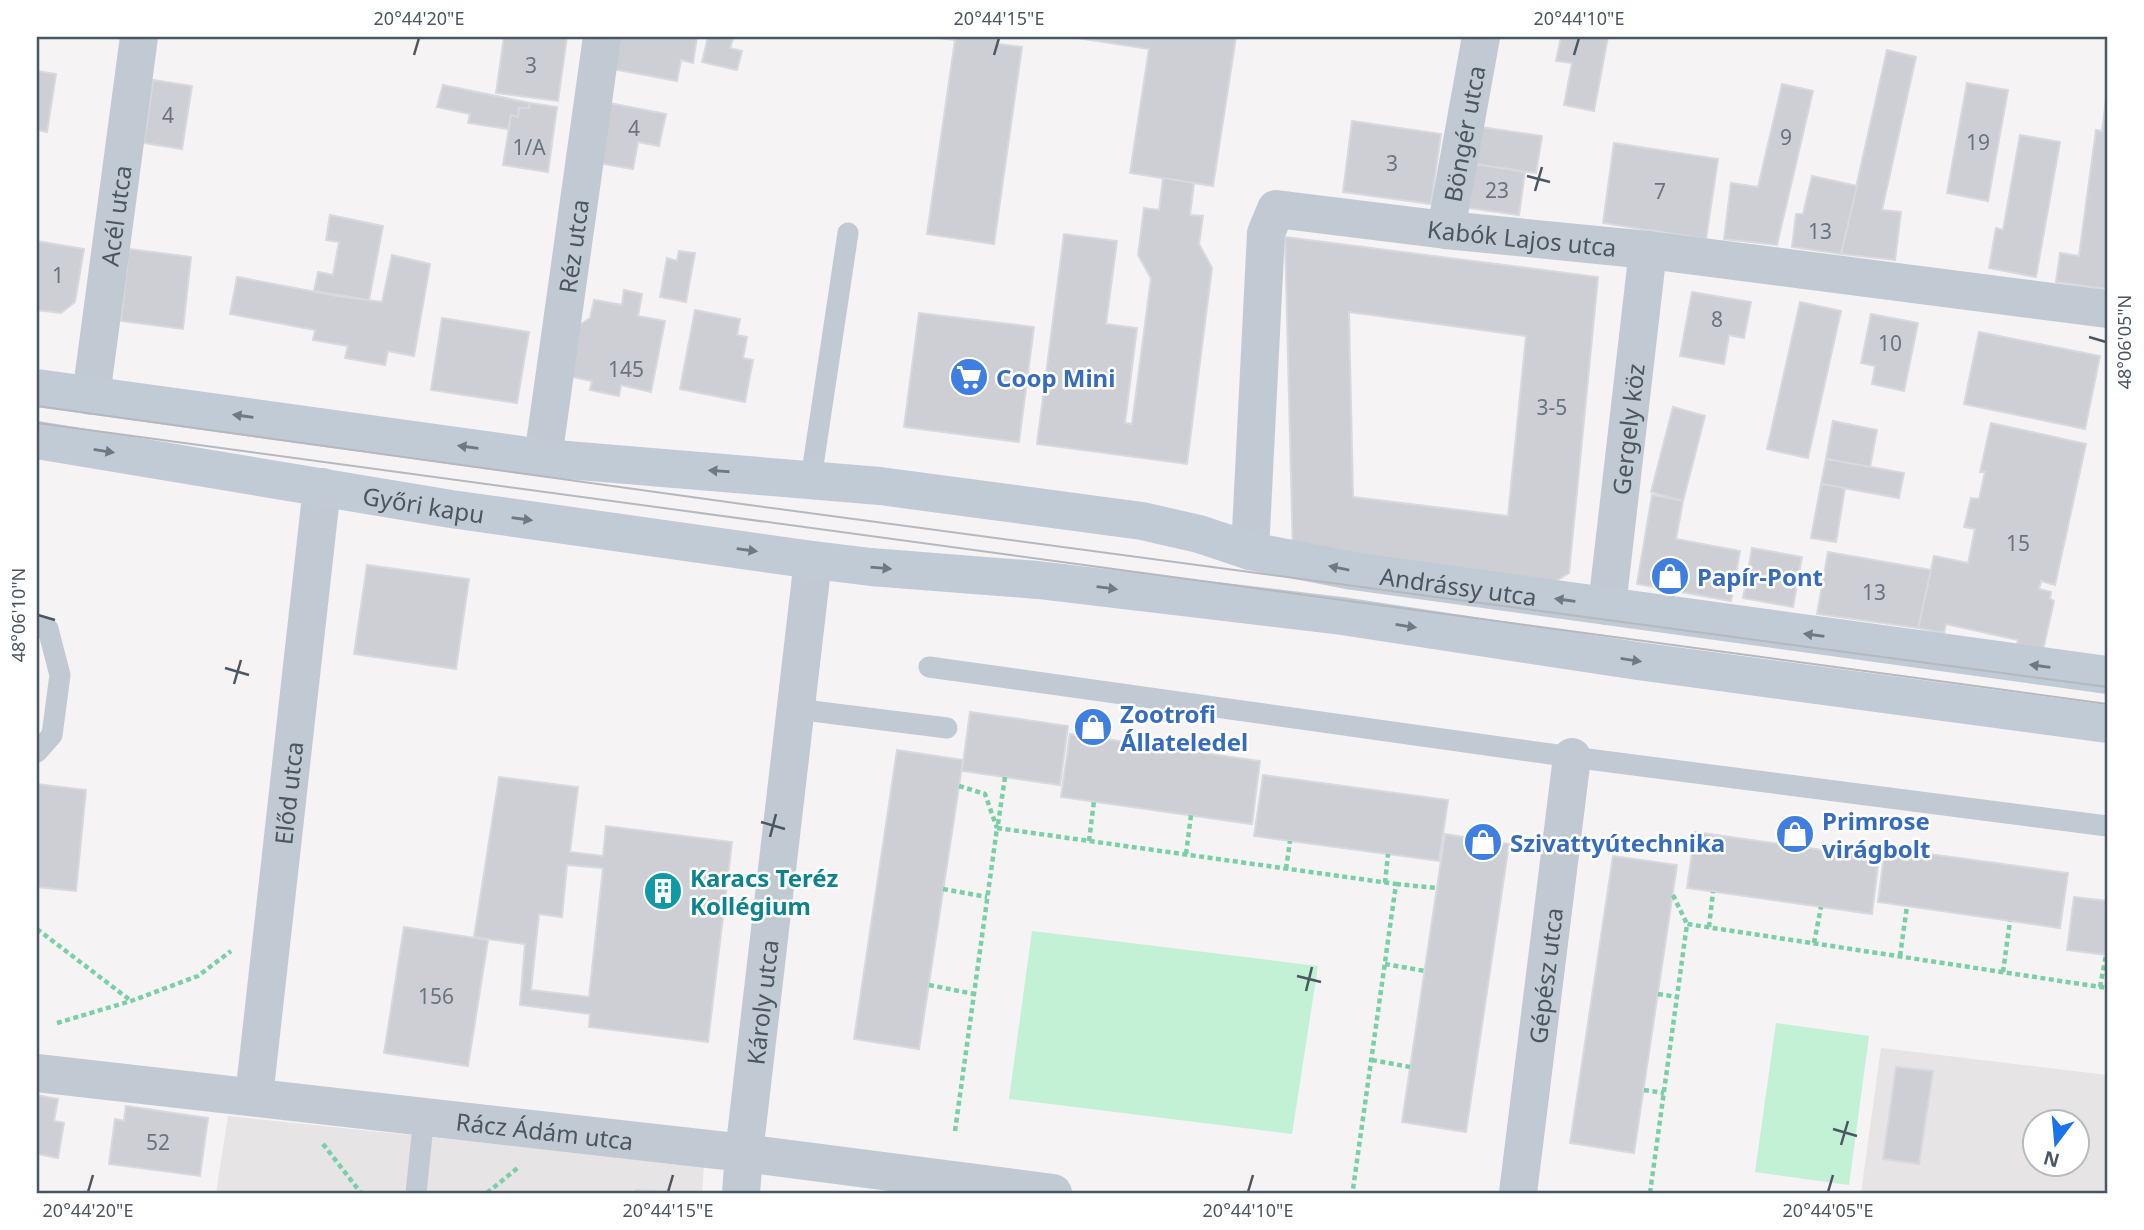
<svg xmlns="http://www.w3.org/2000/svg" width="2144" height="1230" viewBox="0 0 2144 1230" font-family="'Noto Sans',sans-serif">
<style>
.education{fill:#e6e4e5;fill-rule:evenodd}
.green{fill:#c3f1d5}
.building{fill:#cdcfd5;stroke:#d7d9de;stroke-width:2;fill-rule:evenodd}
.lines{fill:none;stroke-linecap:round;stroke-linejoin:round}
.path{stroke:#7ad0a6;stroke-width:4.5;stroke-dasharray:5 3.5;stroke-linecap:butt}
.lane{stroke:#c1cad2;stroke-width:21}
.street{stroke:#c1cad2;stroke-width:38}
.secondary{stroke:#c1cbd6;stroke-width:38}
.tram{stroke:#b5b8bd;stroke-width:2}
.oneway{fill:#6e7984}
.ticks{fill:none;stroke:#4a5661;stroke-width:2.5}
.labels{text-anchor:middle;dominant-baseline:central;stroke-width:5;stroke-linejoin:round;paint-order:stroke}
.number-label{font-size:21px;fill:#6b747e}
.street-label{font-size:24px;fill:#4a5661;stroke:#fff}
.shop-label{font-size:24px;font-weight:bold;fill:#366cbe;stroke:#fff;text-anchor:start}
.culture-label{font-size:24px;font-weight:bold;fill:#0d838f;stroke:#fff;text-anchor:start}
.neatline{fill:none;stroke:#4a5661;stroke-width:2.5}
.ticks-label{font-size:18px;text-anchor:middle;fill:#4a5661}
</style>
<rect width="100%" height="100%" fill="#f5f3f3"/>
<!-- education -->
<g class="education">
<path d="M1881,1048L2107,1075V1193H1861ZM2036,1122H2078V1164H2036Z"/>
<path d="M228,1116L704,1166L702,1193H216Z"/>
</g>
<!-- green -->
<g class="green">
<path d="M1032,931L1318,966L1292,1134L1009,1099Z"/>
<path d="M1776,1023L1869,1036L1849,1185L1755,1172Z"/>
</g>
<!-- building -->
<g class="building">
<path d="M504,37H567L558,101L496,93Z"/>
<path d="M613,37H697L693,63L681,60L677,81L607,68Z"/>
<path d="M708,37L733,39L730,48L742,51L737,70L702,62Z"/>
<path d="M931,37H999L998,44L1022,47L994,244L927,234L955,40Z"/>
<path d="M1071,37H1236L1213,186L1130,173L1149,49Z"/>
<path d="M1561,37H1608L1594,111L1564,105L1572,63L1556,61Z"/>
<path d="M1887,50L1916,57L1882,210L1901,212L1895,260L1841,254Z"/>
<path d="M37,71L56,74L47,132L37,130Z"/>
<path d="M153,80L192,86L182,149L144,143Z"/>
<path d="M1967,83L2008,90L1988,201L1947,193Z"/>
<path d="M1782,84L1813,91L1777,245L1724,239L1731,183L1758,187Z"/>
<path d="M443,85L530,103L529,108H519L518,117L511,115L508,129L468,123L470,114L437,107Z"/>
<path d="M2107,92V289L2056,282L2060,253L2079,256L2096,130L2102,131Z"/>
<path d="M530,103L557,107L548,172L503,165L511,115L518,117L519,108H529Z"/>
<path d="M609,103L666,114L659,146L638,142L633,169L598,163Z"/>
<path d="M1352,121L1441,134L1431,204L1343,192Z"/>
<path d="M1481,127L1542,136L1536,173L1475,164Z"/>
<path d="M2020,135L2060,142L2036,277L1989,268L1996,228L2003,230Z"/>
<path d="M1614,143L1718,159L1706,239L1603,223Z"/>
<path d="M1475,164L1525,172L1519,215L1469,208Z"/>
<path d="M1812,176L1857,186L1841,254L1792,247L1796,214H1803Z"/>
<path d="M1163,178L1194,183L1190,215L1203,216L1199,244L1212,268L1187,464L1037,444L1064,234L1117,241L1106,324L1137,328L1125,423L1132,424L1151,278L1138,255L1144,208L1159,210Z"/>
<path d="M330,215L383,226L369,300L314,291L318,272L333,275L339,242L326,240Z"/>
<path d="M1285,237L1598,277L1569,573L1545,588L1293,556ZM1349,312L1526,336L1508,516L1353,497Z"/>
<path d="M37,241L84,249L75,302L61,313L37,310Z"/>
<path d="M129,249L191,257L183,329L121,321Z"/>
<path d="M679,251L695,253L686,302L660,297L667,258L677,261Z"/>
<path d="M392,255L430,264L414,356L388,351L385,365L345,358L348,346L313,340L315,330L230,314L237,277L337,296L382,302Z"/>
<path d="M624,290L642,294L638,316L665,321L651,392L621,385L619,396L590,390L592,381L568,376L578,326L590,318L594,300L622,305Z"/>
<path d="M1692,292L1751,302L1744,338L1729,335L1724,364L1680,356Z"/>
<path d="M1800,302L1841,311L1808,458L1767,449Z"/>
<path d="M695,310L740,319L737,335L747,337L743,358L753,360L745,402L680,389Z"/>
<path d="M919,313L1034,327L1019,442L904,427Z"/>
<path d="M1871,314L1918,323L1904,391L1872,384L1875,366L1861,363Z"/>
<path d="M442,318L529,332L517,403L431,390Z"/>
<path d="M1979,332L2100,356L2085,429L1964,404Z"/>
<path d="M1673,407L1705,416L1683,501L1651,492Z"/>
<path d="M1833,421L1877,430L1870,467L1826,459Z"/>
<path d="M1991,423L2086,444L2055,585L2041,581L2039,589L2051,592L2050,599L2054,601L2043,650L2017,644L2018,640L1946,624L1944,633L1918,628L1934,556L1968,563L1975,529L1964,527L1971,498L1979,499L1985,472H1980Z"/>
<path d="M1826,459L1904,473L1899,498L1821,484Z"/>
<path d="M1821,484L1845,488L1836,542L1811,538Z"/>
<path d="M1652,495L1683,501L1676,539L1740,551L1731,601L1637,584Z"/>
<path d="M1752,548L1802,557L1793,607L1743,598Z"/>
<path d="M1828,552L1931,570L1918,628L1817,614Z"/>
<path d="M367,565L469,579L456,669L354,654Z"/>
<path d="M970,712L1068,726L1060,785L962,771Z"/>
<path d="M1070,734L1260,761L1252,824L1061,797Z"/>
<path d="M897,750L963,760L919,1049L854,1039Z"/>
<path d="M1263,775L1448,800L1439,861L1254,836Z"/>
<path d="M499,777L578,787L570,852L603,856L606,826L732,842L708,1042L589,1027L590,1014L520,1005L525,944L474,937ZM567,865L603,868L589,997L531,990L539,914L562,917Z"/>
<path d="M37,784L86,790L76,891L37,887Z"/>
<path d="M1695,832L1879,858L1872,914L1687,888Z"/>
<path d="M1445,834L1509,844L1466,1132L1402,1122Z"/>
<path d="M1885,848L2068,873L2060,928L1878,902Z"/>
<path d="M1613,856L1677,865L1634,1153L1570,1143Z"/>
<path d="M2074,897L2107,901V955L2067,950Z"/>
<path d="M404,927L488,940L468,1066L384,1053Z"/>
<path d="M1896,1067L1933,1071L1919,1164L1883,1159Z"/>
<path d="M37,1095L58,1099L54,1121L64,1123L58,1158L37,1154Z"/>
<path d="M126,1106L208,1118L200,1176L109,1164L115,1119L124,1121Z"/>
<path d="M636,1190L687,1193H636Z"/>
</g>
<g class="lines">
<!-- path -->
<g class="path">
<path d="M959,786L985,794L997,828"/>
<path d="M998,824L1005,777"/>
<path d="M1089,841L1094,801"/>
<path d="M1186,854L1191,815"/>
<path d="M1286,869L1290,841"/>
<path d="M1385,883L1388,854"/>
<path d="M1396,884L1437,888"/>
<path d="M943,889L987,897"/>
<path d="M1673,895L1687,924"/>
<path d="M1709,927L1713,892"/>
<path d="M37,929L130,1000"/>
<path d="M1814,943L1821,907"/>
<path d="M1900,956L1907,906"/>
<path d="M1385,964L1425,971"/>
<path d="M2003,972L2010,921"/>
<path d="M929,985L974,994"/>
<path d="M2100,987L2106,955"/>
<path d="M1658,994L1677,997"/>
<path d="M57,1023L131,1001L198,976L231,951"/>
<path d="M1372,1060L1410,1067"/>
<path d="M1644,1090L1664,1093"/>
<path d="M955,1131L997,828L1396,884L1353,1189"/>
<path d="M323,1144L361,1193"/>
<path d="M487,1193L520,1166"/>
<path d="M1650,1193L1687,924L2107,988"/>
</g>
<!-- lane -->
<g class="lane">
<path d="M811,479L848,233"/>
<path d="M37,627L48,629L60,675L52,735L37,752"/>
<path d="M929,667L1572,757L2107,826"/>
<path d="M796,709L947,728"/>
<path d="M416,1193L424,1116"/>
</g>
<!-- street -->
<g class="street">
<path id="s1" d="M1446,230L1481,37"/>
<path id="s2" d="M91,396L139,37"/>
<path id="s3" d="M543,458L602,37"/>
<path id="s4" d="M1250,551L1266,233L1276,209L1446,230L1648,250L2107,309"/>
<path id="s5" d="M1607,606L1648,250"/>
<path id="s6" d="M37,1073L744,1153L1053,1193"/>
<path id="s7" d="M254,1097L322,487"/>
<path id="s8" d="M741,1193L744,1153L813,560"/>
<path id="s9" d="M1518,1193L1572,757"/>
</g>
<!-- secondary -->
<g class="secondary">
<path id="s10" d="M37,388L543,458L880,486L1142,521L1199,534L1250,551L1353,571L2107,675"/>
<path id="s11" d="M37,440L451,509L813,560L871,567L1038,580L1342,616L1638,661L2107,724"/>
</g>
<!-- tram -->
<g class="tram">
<path d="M37,406L742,504L2107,687"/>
<path d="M37,423C726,521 1417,609 2107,704"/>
</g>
</g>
<!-- one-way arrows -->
<defs><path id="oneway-solid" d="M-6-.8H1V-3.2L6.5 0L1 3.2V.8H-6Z" transform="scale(1.75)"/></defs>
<g class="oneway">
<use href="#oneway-solid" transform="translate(243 416) rotate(-172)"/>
<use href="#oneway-solid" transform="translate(468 447) rotate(-172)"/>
<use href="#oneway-solid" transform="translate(104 451) rotate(9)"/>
<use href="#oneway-solid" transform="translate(719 471) rotate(-176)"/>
<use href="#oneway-solid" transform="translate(522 519) rotate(8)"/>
<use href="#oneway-solid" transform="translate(747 550) rotate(8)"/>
<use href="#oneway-solid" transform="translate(881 568) rotate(5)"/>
<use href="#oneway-solid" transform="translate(1339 568) rotate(-169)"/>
<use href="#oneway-solid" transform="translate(1107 588) rotate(7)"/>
<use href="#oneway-solid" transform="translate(1565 600) rotate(-172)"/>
<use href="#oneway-solid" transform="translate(1406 626) rotate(9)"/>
<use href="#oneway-solid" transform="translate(1814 635) rotate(-172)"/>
<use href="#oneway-solid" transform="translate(1631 660) rotate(9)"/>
<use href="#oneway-solid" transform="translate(2040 666) rotate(-172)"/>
</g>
<!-- ticks -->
<path class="ticks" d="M414,55L419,38M994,55L999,38M1574,55L1579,38M1527,176L1550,182M1535,191L1542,167M2089,337L2106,342M38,615L55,620M225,668L249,675M234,684L241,660M761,822L785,829M770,837L776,814M1297,976L1321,982M1306,991L1312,967M1833,1129L1857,1136M1841,1145L1848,1121M88,1192L93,1175M668,1192L673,1175M1248,1192L1253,1175M1828,1192L1833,1175"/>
<!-- icons -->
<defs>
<symbol id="supermarket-disc" viewBox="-11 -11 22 22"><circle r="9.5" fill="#3f7fe0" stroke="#fff"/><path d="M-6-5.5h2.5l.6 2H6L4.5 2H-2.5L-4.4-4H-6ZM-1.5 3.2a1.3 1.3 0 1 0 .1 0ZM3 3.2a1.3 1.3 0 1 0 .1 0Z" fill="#fff"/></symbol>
<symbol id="shop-disc" viewBox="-11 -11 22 22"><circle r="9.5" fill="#3f7fe0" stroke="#fff"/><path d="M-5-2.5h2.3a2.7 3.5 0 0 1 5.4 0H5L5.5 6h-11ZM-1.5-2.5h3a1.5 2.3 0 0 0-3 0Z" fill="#fff"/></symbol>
<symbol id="building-disc" viewBox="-11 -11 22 22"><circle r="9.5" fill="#0f9aa8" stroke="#fff"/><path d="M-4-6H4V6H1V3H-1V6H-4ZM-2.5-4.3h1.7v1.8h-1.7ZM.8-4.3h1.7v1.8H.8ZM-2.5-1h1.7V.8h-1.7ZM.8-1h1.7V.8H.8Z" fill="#fff"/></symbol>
</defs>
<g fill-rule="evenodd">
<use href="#supermarket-disc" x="947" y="355" width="44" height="44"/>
<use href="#shop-disc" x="1648" y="554" width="44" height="44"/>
<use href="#shop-disc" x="1071" y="705" width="44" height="44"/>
<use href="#shop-disc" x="1773" y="812" width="44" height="44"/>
<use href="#shop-disc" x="1461" y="820" width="44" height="44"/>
<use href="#building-disc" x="641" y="869" width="44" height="44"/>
</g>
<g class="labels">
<!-- number labels -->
<g class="number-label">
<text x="531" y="65">3</text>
<text x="168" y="115">4</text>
<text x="634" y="128">4</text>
<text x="1786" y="137">9</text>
<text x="1978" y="142">19</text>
<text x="529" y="147">1/A</text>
<text x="1392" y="163">3</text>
<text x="1497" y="190">23</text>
<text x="1660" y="191">7</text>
<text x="1820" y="231">13</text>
<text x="58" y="275">1</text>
<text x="1717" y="319">8</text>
<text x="1890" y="343">10</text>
<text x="626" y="369">145</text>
<text x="1552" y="407">3-5</text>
<text x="2018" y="543">15</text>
<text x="1874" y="592">13</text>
<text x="436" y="996">156</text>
<text x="158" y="1142">52</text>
</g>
<!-- street labels -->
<g class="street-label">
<text stroke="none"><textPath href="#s1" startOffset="98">Böngér utca</textPath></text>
<text stroke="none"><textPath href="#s2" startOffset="182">Acél utca</textPath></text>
<text stroke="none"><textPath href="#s4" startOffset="592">Kabók Lajos utca</textPath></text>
<text stroke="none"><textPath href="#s3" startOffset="214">Réz utca</textPath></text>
<text stroke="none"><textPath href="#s5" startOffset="178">Gergely köz</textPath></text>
<text stroke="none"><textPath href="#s11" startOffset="392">Győri kapu</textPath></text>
<text stroke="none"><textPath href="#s10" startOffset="1437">Andrássy utca</textPath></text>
<text stroke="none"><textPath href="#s7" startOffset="306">Előd utca</textPath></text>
<text stroke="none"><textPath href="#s9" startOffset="219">Gépész utca</textPath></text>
<text stroke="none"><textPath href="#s8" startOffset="192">Károly utca</textPath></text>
<text stroke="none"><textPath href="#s6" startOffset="511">Rácz Ádám utca</textPath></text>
</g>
<!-- shop labels -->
<g class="shop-label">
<text x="996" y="377">Coop Mini</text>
<text x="1697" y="576">Papír-Pont</text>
<text x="1120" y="713">Zootrofi<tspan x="1120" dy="28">Állateledel</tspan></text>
<text x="1822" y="820">Primrose<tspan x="1822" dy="28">virágbolt</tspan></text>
<text x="1510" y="842">Szivattyútechnika</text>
</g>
<!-- culture labels -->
<g class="culture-label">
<text x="690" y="877">Karacs Teréz<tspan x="690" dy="28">Kollégium</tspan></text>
</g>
</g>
<!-- border -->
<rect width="2144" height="1230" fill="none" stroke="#ffffff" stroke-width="77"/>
<!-- north arrow -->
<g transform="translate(2056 1143) rotate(196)"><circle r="33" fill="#ffffff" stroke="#b7bbc0" stroke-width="2"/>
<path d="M0-5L12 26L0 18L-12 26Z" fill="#1a73e8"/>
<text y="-10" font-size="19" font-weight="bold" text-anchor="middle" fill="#4a5661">N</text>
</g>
<rect x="38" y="38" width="2068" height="1154" class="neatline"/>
<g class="ticks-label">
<text x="419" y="25">20°44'20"E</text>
<text x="999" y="25">20°44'15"E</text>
<text x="1579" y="25">20°44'10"E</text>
<text transform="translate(2125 342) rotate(-90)" y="6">48°06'05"N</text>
<text transform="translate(19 615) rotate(-90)" y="6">48°06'10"N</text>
<text x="88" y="1217">20°44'20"E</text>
<text x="668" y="1217">20°44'15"E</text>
<text x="1248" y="1217">20°44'10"E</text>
<text x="1828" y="1217">20°44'05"E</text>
</g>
</svg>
